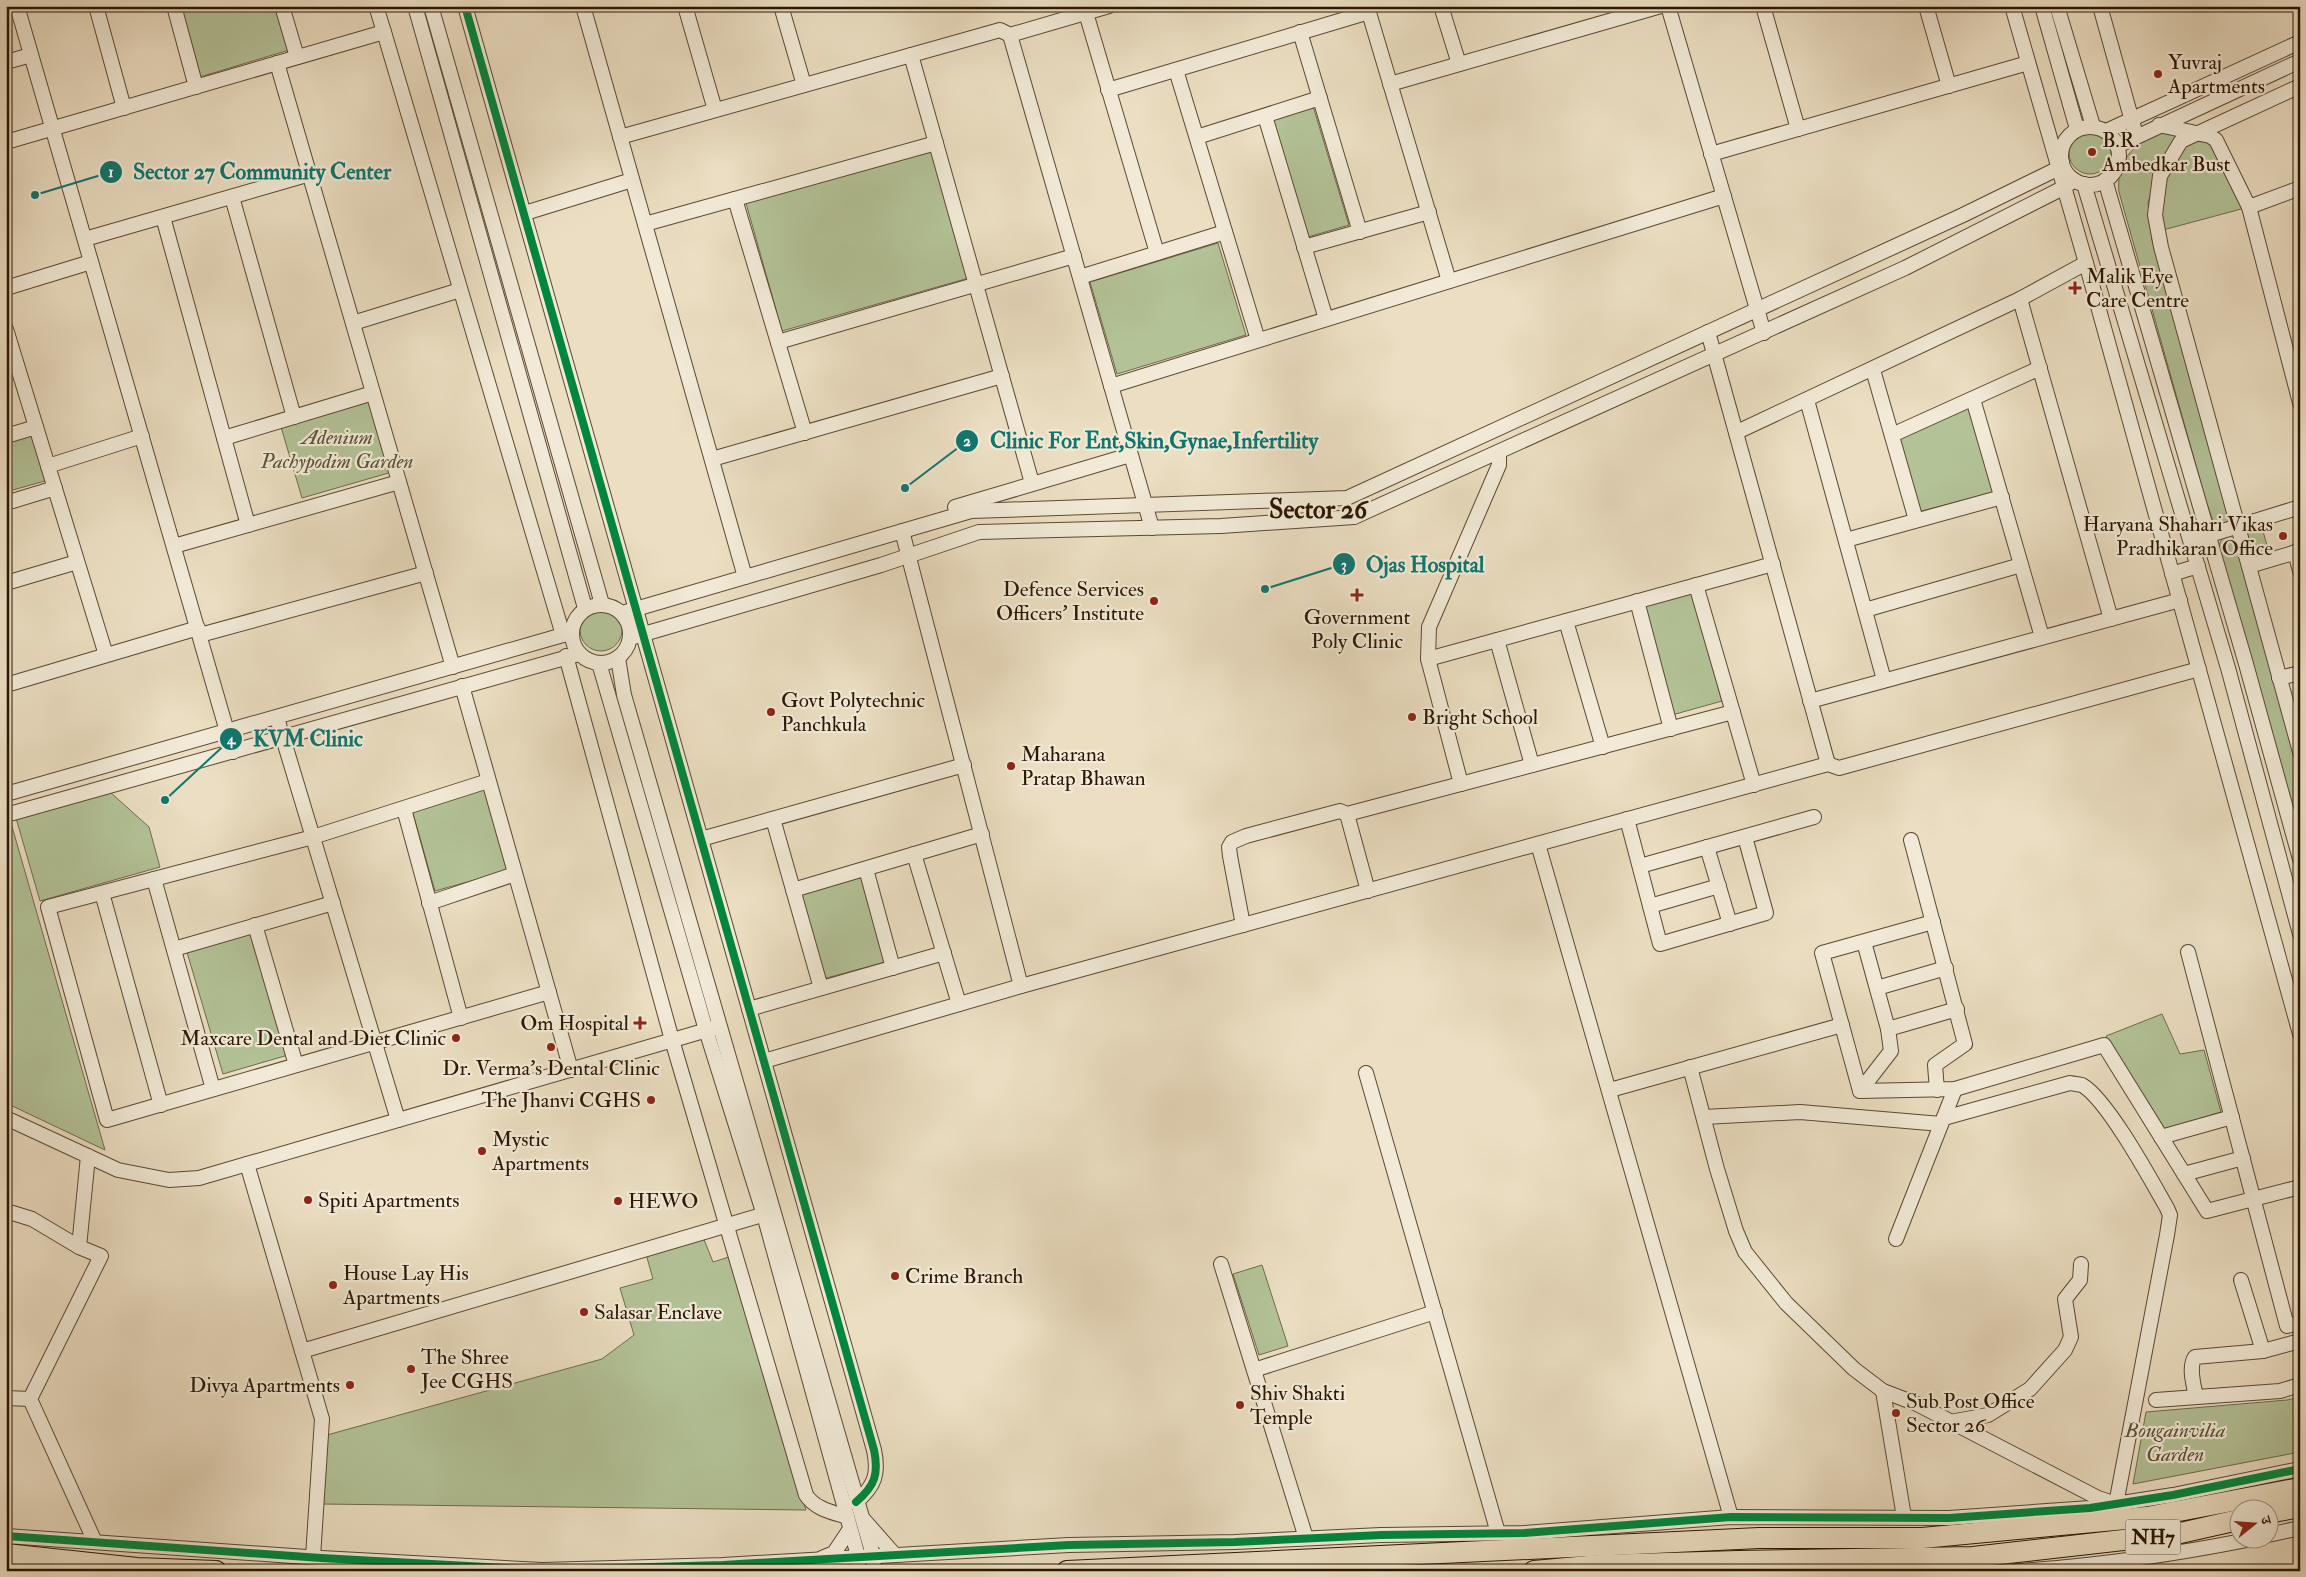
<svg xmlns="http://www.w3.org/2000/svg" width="2306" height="1577" viewBox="0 0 2306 1577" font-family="'IM FELL Double Pica','Noto Serif Devanagari',serif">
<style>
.green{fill:#b3c297;stroke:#6e6c4c}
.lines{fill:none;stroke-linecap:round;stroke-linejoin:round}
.minor-casing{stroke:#5a4832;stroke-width:16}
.highway-casing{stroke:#2a1602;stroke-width:22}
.minor{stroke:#f2ead7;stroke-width:14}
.highway{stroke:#ebdec2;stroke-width:20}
.cycleway-casing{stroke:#f2ead7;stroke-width:11}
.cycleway{stroke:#00873e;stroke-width:8}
.poi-dot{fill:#8f2418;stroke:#f2ead7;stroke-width:2}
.labels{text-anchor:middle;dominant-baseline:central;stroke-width:4.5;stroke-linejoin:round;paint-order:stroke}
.shield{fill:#f2ead7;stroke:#665642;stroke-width:1}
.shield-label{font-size:20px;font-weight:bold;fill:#2a1602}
.poi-label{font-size:21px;fill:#2a1602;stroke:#f2ead7;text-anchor:start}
.park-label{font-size:21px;font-style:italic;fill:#5a5236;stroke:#f2ead7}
.district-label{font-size:26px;font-weight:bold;fill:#2a1602;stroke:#f2ead7}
.leader{fill:none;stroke:#0f766e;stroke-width:2}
.callout-dot{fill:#0f766e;stroke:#f2ead7;stroke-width:2}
.mark-label{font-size:15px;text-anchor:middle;font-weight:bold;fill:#fff}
.callout-label{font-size:22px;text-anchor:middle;font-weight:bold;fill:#0f766e;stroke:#f2ead7;stroke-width:4.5;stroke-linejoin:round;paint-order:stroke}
</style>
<rect width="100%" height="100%" fill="#ebdec2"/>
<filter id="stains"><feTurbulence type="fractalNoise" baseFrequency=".004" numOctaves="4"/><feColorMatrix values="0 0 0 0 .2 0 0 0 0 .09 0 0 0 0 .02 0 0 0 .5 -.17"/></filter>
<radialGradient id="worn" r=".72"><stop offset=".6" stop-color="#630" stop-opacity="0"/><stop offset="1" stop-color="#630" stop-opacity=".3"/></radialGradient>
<!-- green -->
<g class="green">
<path d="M180,6H276L289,50L200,77Z"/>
<path d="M1313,106L1349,225L1308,237L1271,118Z"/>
<path d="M2158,132L2171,133L2179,136L2156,175L2148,203L2152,240L2232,521L2220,524L2213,521L2206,501L2119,192C2116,160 2133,146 2158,132Z"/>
<circle cx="2090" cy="153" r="21"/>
<path d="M2192,141L2207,142L2216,149L2245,208L2163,230C2160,197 2159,188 2177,159C2182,151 2185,146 2192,141Z"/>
<path d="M932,150L969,278L782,331L746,203Z"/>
<path d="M1218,243L1246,335L1117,374L1090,282Z"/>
<path d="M371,401L392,472L302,498L281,427Z"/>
<path d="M1968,406L1994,492L1918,512L1896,437Z"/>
<path d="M34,432L48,480L6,492V440Z"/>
<path d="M2261,524L2270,556L2252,562L2242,530Z"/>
<path d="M2231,535L2235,536L2300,772V841L2218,548L2222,538Z"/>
<path d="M1691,590L1722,701L1672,715L1642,603Z"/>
<circle cx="601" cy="630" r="21"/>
<path d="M487,788L510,870L435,891L412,810Z"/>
<path d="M110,792L149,827L160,867L40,901L16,818Z"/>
<path d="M6,822L11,823L105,1150L6,1103Z"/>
<path d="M860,875L885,962L823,979L798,893Z"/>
<path d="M251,930L288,1055L223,1074L186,949Z"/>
<path d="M2162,1014L2180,1054L2204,1050L2221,1112L2165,1129L2106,1036Z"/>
<path d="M703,1237L713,1262L732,1256L806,1510L322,1504L327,1435L602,1359L634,1335L620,1288L653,1279L646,1254Z"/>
<path d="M1262,1265L1288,1346L1259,1355L1233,1274Z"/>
<path d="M2300,1397V1452L2133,1484L2146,1412L2287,1400Z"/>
</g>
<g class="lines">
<defs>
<g id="minor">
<path d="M17,6L233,752"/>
<path d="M96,6L124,108"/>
<path d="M174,6L196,87"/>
<path d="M282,6L297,57"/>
<path d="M376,6L384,32"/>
<path d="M415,6L585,608"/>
<path d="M431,6L602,604"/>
<path d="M465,6L874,1450C879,1474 875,1486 856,1502"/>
<path d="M583,6L745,577"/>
<path d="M685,6L715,110"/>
<path d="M781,6L804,85"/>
<path d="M1367,6L1449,281"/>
<path d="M1441,6L1459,64"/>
<path d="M1668,6L1764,333"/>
<path d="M1763,6L1798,129"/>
<path d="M1926,6L1949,86"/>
<path d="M2012,6L2086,263L2300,1034"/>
<path d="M2042,6L2077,129"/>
<path d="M2057,6L2093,126"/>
<path d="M2100,6L2134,128"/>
<path d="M1086,13L1157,253"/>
<path d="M1300,32L1360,232"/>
<path d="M1010,35L1152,528"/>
<path d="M911,55L1032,483"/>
<path d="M6,62L31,55"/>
<path d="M277,63L453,667"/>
<path d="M1176,70L1258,340"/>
<path d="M1390,84L1661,6"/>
<path d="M2300,86L2181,141L2160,176L2155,215L2161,247L2300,752"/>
<path d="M1108,90L1369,12"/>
<path d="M1265,116L1326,319"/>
<path d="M2159,125L2210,136L2216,140L2249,207L2300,403"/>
<circle cx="2090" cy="156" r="29"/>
<path d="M2106,131L2300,42"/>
<path d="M620,137L1000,30L1010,35L1109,6"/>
<path d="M1197,137L1320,98"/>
<path d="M6,142L384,32L563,635"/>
<path d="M2117,146L2300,61"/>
<path d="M1711,154L2028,63"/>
<path d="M2105,180L2246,664L2300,859"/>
<path d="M2084,184L2228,668L2300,934"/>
<path d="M232,197L294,417"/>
<path d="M735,199L805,433"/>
<path d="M2249,207L2300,188"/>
<path d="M525,213L632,180"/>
<path d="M163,217L248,525"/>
<path d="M645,224L936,143"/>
<path d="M85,239L310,174"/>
<path d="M1304,247L1429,212"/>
<path d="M1080,277L1225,232"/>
<path d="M6,288L91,262"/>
<path d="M2020,299L2111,619"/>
<path d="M353,323L460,290"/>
<path d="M6,329L106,655"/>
<path d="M1708,332L1828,764"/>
<path d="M778,342L1074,256"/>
<path d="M1873,370L1916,520"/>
<path d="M1111,386L1724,196"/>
<path d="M1973,399L2042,637"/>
<path d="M1807,400L1884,680"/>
<path d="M1737,432L2020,299L2086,263"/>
<path d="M1892,435L2040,368"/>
<path d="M6,436L36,427"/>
<path d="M224,438L373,393"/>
<path d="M712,459L1002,376"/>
<path d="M48,466L142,436"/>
<path d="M6,503L55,488"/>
<path d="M955,507L1130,455"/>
<path d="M902,531L1021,986"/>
<path d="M2200,538L2300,507"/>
<path d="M1846,540L2002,497"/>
<path d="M174,546L399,482"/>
<path d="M2295,552L2300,571"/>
<path d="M2249,566L2300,551"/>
<path d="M2172,574L2198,566"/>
<path d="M6,583L77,562"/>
<path d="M1696,585L1754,785"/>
<path d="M1637,601L1671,729"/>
<circle cx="601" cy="634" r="29"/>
<path d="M1865,610L2021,565"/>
<path d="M622,613L971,511L1347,498L1963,215L2057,169L2062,162"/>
<path d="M1566,621L1603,747"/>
<path d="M200,635L426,573"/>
<path d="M630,638L881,565L979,532L1221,526L1354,517L1905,268L2063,188L2074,180"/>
<path d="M1497,640L1532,765"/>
<path d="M566,656L672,1040L806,1495C815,1509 832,1512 847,1517"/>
<path d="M618,658L624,695L873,1555L874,1571"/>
<path d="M1428,659L1773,564"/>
<path d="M599,663L706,1030L764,1215L858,1556V1571"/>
<path d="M2279,678L2300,673"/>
<path d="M6,685L198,628"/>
<path d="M462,686L571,1070"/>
<path d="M1810,701L2180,600"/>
<path d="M277,718L398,1120"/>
<path d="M488,781L313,837L48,907L107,1120L549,992"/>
<path d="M1461,784L1428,659L1429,627L1499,465V453"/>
<path d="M6,794L570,633"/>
<path d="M404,809L461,1018"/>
<path d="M1347,814L1368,891"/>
<path d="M6,815L579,654"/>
<path d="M773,819L821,988"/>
<path d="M1627,819L1660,944L1766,913L1745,837"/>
<path d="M701,839L964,765"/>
<path d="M1911,840L1965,1044L1935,1065L1937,1090"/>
<path d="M1538,844L1731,1517"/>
<path d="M1707,847L1730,924"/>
<path d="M914,854L959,1004"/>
<path d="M1640,866L1814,817"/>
<path d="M866,869L893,968"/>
<path d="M154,879L213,1089"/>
<path d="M793,890L982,834"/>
<path d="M102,893L161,1105"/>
<path d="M429,903L515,874"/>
<path d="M1650,906L1719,886"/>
<path d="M1933,922L1822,953L1860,1091L1955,1089L2104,1045L2207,1211L2300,1187"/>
<path d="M255,925L296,1065"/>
<path d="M1243,925L1230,856L1229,847L1232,842L1246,836L1340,811L1347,814L1733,712"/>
<path d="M174,949L333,903"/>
<path d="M2188,952L2287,1326L2300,1323"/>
<path d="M1877,988L1946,968"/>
<path d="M749,1009L944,953"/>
<path d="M1888,1029L1957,1009"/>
<path d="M764,1061L1021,986L1828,764L1839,768L2199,669"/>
<path d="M1690,1067L1717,1169L1736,1231L1745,1252L1786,1303L1854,1369L1883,1391L1917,1404L2098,1498L2116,1504L2167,1235L2170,1215L2167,1208C2151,1180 2107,1099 2082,1085C2079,1084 2074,1084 2070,1083L1944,1118"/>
<path d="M1366,1073L1498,1533"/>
<path d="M1610,1090L1842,1025"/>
<path d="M1860,1091L1891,1051L1888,1029L1864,942"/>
<path d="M1704,1117L1800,1112L1941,1124"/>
<path d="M6,1118L118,1170L169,1180L199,1178L714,1028"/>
<path d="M2161,1137L2232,1117"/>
<path d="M247,1164L302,1351L772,1212"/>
<path d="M2184,1174L2243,1158"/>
<path d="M6,1211L32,1219L79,1247L101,1256L30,1399L95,1542"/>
<path d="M1896,1239L1955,1089"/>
<path d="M79,1247L88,1156"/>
<path d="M1221,1264L1306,1538"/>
<path d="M2241,1280L2263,1351"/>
<path d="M302,1351L322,1419L313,1557"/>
<path d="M1254,1370L1435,1312"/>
<path d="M1883,1391L1904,1517"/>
<path d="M2196,1397C2194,1386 2188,1367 2195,1357L2263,1351L2300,1341"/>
<path d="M6,1398L30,1399"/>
<path d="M2156,1400L2280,1391L2300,1385"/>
<path d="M1950,1422L1988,1415L2030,1389L2065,1350L2071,1337L2065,1299L2080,1280L2081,1264"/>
<path d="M864,1520L894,1554"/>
<path d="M2268,1535L2300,1528"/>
<path d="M6,1536L321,1558L542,1570L723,1565L1069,1545L1235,1542L1381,1535L1524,1533L1731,1517L1949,1518L2090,1508L2173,1495L2300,1469"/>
<path d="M822,1558L834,1553L850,1529"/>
<path d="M2017,1571C2094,1566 2171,1555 2247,1540"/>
</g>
<g id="highway">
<path d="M2268,1513L2300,1507"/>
<path d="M6,1554L137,1568L216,1571"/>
<path d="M1067,1571L1759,1538H1922L2147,1517L2300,1488"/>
<path d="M1534,1571L1600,1565L1738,1561L1973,1557L2176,1534L2238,1520"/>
</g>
</defs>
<!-- minor casing -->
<use href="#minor" class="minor-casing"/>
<!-- highway casing -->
<use href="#highway" class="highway-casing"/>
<!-- minor -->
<use href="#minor" class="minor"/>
<!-- highway -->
<use href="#highway" class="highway"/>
<defs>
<g id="cycleway">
<path d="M465,6L874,1450C879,1474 875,1486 856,1502"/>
<path d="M6,1536L321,1558L542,1570L723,1565L1069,1545L1235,1542L1381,1535L1524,1533L1731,1517L1949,1518L2090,1508L2173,1495L2300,1469"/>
</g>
</defs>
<!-- cycleway casing -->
<use href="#cycleway" class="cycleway-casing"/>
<!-- cycleway -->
<use href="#cycleway" class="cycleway"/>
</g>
<!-- markers -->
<g class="poi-dot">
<circle cx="2158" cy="74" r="5"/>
<circle cx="2092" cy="152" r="5"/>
<path d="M2072.5 280.5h5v5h5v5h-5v5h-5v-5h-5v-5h5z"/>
<circle cx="2283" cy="536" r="5"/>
<path d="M1354.5 587.5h5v5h5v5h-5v5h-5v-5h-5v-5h5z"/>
<circle cx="1154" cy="601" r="5"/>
<circle cx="771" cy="712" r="5"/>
<circle cx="1412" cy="717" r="5"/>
<circle cx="1011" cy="766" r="5"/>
<path d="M637.5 1015.5h5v5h5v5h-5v5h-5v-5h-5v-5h5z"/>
<circle cx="456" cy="1038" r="5"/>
<circle cx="551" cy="1047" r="5"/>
<circle cx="651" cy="1100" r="5"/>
<circle cx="482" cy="1151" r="5"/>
<circle cx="308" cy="1200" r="5"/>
<circle cx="618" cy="1201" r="5"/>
<circle cx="895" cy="1276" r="5"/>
<circle cx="333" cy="1285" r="5"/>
<circle cx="584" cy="1312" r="5"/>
<circle cx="411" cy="1369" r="5"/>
<circle cx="350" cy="1385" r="5"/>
<circle cx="1240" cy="1405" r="5"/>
<circle cx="1896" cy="1413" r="5"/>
</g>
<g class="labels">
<!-- shield labels -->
<rect class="shield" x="2125.5" y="1519.5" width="55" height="35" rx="4"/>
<g class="shield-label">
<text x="2153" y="1537">NH7</text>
</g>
<!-- poi labels -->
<g class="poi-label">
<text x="2168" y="62">Yuvraj<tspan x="2168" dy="24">Apartments</tspan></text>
<text x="2102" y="140">B.R.<tspan x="2102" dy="24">Ambedkar Bust</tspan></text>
<text x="2086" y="276">Malik Eye<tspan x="2086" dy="24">Care Centre</tspan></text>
<text x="2273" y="524" text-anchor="end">Haryana Shahari Vikas<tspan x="2273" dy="24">Pradhikaran Office</tspan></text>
<text x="1144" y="589" text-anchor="end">Defence Services<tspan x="1144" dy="24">Officers' Institute</tspan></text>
<text x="1357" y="617" text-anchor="middle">Government<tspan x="1357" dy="24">Poly Clinic</tspan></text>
<text x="781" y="700">Govt Polytechnic<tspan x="781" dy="24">Panchkula</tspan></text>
<text x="1422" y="717">Bright School</text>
<text x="1021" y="754">Maharana<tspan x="1021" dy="24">Pratap Bhawan</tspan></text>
<text x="629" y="1023" text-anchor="end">Om Hospital</text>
<text x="446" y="1038" text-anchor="end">Maxcare Dental and Diet Clinic</text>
<text x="551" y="1068" text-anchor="middle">Dr. Verma's Dental Clinic</text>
<text x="641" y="1100" text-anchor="end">The Jhanvi CGHS</text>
<text x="492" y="1139">Mystic<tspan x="492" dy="24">Apartments</tspan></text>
<text x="318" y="1200">Spiti Apartments</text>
<text x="628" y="1201">HEWO</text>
<text x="343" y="1273">House Lay His<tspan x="343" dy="24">Apartments</tspan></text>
<text x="905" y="1276">Crime Branch</text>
<text x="594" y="1312">Salasar Enclave</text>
<text x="421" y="1357">The Shree<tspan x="421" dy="24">Jee CGHS</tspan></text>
<text x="340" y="1385" text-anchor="end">Divya Apartments</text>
<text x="1250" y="1393">Shiv Shakti<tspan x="1250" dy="24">Temple</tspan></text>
<text x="1906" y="1401">Sub Post Office<tspan x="1906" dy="24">Sector 26</tspan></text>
</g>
<!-- park labels -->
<g class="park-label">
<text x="337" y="437">Adenium<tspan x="337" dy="24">Pachypodim Garden</tspan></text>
<text x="2175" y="1430">Bougainvilia<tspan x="2175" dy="24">Garden</tspan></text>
</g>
<!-- district labels -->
<g class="district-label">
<text x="1318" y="510">Sector 26</text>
</g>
</g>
<!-- callouts -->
<path class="leader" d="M35 195L111 172M905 488L967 441M1265 589L1344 564M165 800L231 739"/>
<g class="callout-dot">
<circle cx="35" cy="195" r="5"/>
<circle cx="905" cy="488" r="5"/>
<circle cx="1265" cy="589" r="5"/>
<circle cx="165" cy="800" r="5"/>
<circle cx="111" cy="172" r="12"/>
<circle cx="967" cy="441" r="12"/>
<circle cx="1344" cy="564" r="12"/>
<circle cx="231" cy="739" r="12"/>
</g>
<g class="mark-label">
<text x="111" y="177">1</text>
<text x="967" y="446">2</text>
<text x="1344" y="570">3</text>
<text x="231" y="744">4</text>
</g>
<g class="callout-label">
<text x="262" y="179">Sector 27 Community Center</text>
<text x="1154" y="448">Clinic For Ent,Skin,Gynae,Infertility</text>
<text x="1425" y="572">Ojas Hospital</text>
<text x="308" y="746">KVM Clinic</text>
</g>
<!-- margin -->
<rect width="2306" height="1577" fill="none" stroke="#ebdec2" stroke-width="25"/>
<rect x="8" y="8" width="2291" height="1562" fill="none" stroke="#2a1602" stroke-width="2.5"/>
<rect x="12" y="12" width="2281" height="1552" fill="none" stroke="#2a1602"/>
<!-- north arrow -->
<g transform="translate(2254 1524) rotate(73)"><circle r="24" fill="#f2ead7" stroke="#a29582"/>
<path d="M0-4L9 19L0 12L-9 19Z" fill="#8f2418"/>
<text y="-8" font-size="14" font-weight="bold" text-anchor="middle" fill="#2a1602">उ</text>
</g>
<rect width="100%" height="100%" filter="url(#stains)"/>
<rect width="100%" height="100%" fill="url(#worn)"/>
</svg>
